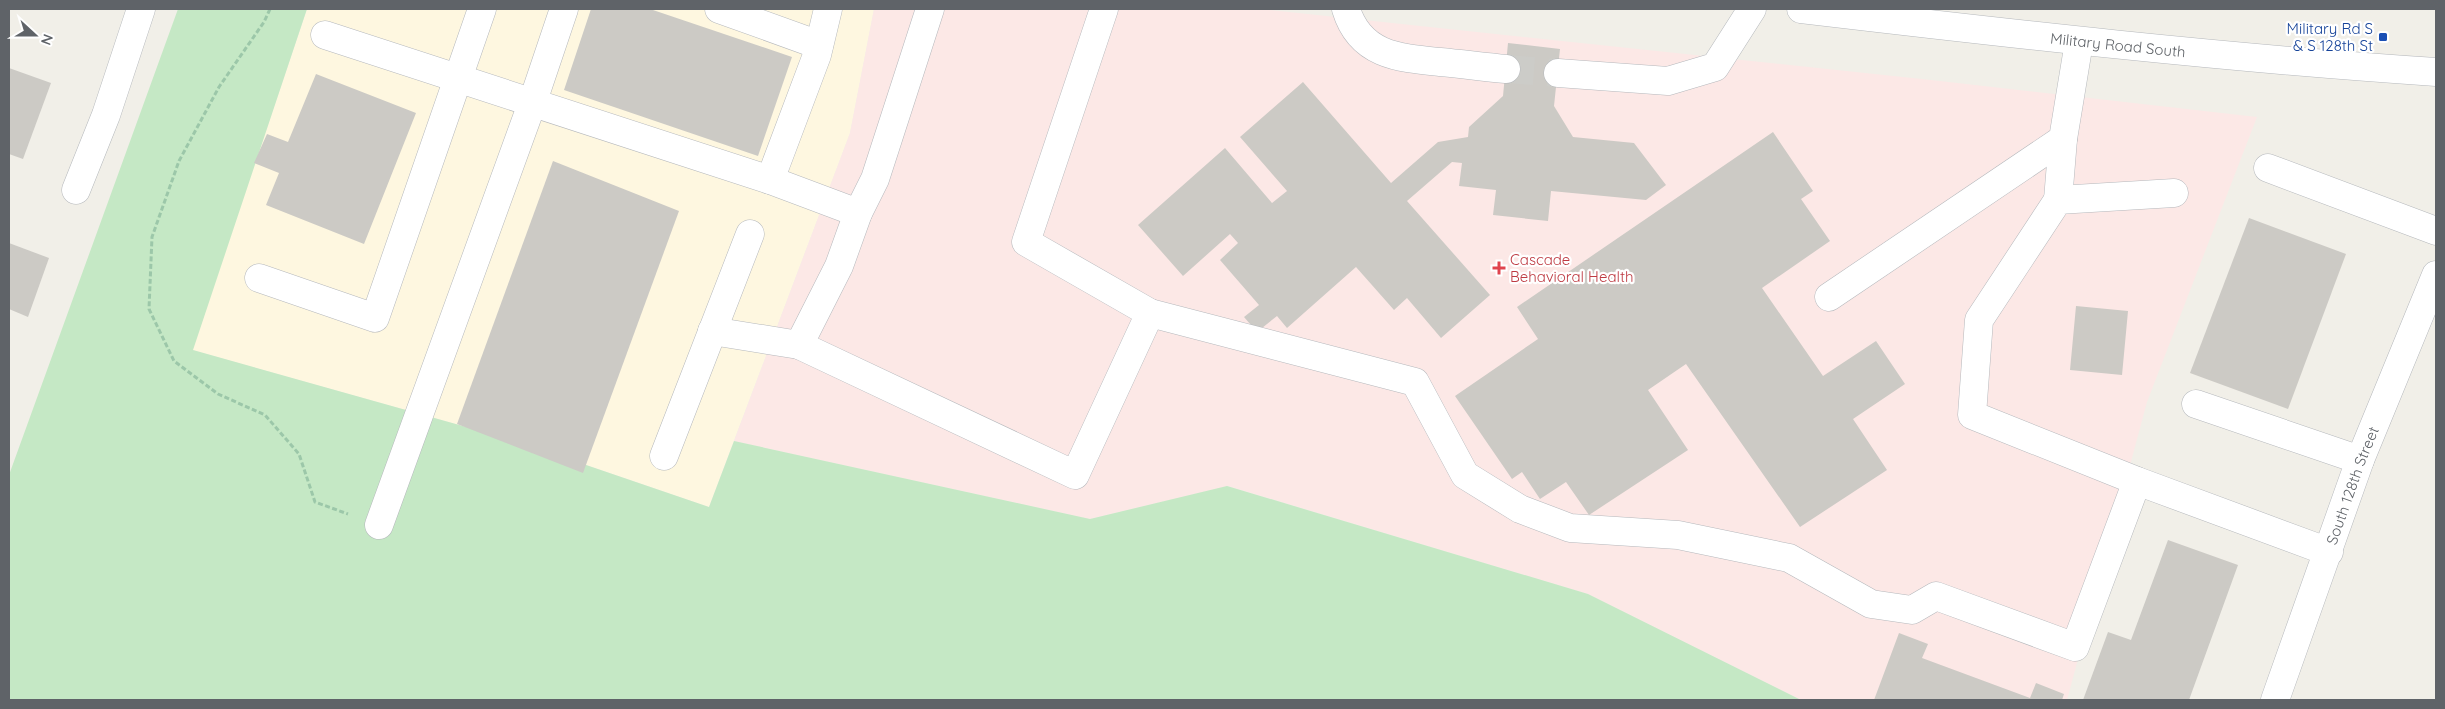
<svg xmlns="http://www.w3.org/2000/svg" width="2445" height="709" viewBox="0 0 2445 709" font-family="Quicksand,sans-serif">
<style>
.commercial{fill:#fef7e0}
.medical{fill:#fce8e6}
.green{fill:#c5e8c5}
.building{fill:#cccac5}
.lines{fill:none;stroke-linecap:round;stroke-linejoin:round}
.minor-tunnel{stroke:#ccccc8;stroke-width:28;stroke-dasharray:28 14;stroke-linecap:butt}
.minor-casing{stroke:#b5b8bc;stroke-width:29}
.path{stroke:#9cc7a9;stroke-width:3;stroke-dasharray:5 2.5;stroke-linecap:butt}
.minor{stroke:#fff;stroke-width:28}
.transit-dot{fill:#1a4fb4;stroke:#fff;stroke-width:2}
.health-dot{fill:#e0444e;stroke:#fff;stroke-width:2}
.labels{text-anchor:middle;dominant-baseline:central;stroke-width:4.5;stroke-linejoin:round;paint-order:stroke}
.transit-label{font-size:15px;fill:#164399;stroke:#fff;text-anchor:end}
.street-label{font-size:15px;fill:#5f6368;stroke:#fff}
.health-label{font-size:15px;fill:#be3a42;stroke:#fff;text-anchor:start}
</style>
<rect width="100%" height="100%" fill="#f1efe8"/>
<!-- commercial -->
<path class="commercial" d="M307,9H874L850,133L709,507L513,440L192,350Z"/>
<!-- medical -->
<path class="medical" d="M874,9H1260L1931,80L2257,117L2147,402L2067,700H1801L1588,594L1228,486L1090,519L734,441L850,133Z"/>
<!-- green -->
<path class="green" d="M178,9H307L193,350L513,440L709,507L734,441L1090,519L1227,486L1588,594L1801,700H9V475Z"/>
<!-- building -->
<g class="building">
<path d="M591,9H650L792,57L758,156L564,90Z"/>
<path d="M1508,43L1560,49L1554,106L1573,137L1634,143L1666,185L1646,200L1551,191L1548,221L1493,215L1496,190L1459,186L1462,163L1452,162L1407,201L1490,295L1441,338L1407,298L1394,310L1356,267L1287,328L1277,316L1257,332L1244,317L1259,305L1220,260L1238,243L1230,234L1183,276L1138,225L1225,148L1272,203L1287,191L1240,137L1303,82L1391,183L1438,142L1468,137L1469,127L1503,96Z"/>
<path d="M9,68L51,83L23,159L9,154Z"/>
<path d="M316,74L416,113L364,244L266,205L279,173L254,163L267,134L288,142Z"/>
<path d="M1773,132L1813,191L1801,199L1830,241L1762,288L1823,376L1876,341L1905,384L1853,419L1887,470L1800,527L1686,364L1648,390L1688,450L1589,515L1566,482L1540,499L1522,472L1512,479L1455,396L1538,339L1517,307Z"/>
<path d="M553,161L679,211L583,473L457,424Z"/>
<path d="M2249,218L2346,254L2288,409L2190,373Z"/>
<path d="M9,243L49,258L28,317L9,309Z"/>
<path d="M2076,306L2128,311L2122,375L2070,370Z"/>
<path d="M2168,540L2238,565L2189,700H2083L2108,632L2131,640Z"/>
<path d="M1899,633L1928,644L1922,658L2030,698L2036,683L2064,694L2062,700H1874Z"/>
</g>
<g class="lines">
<!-- minor-tunnel -->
<path class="minor-tunnel" d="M1506,69L1558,73"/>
<defs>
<g id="minor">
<path d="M719,9L819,45"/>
<path d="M1104,9L1026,242L1150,313L1415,382L1465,475L1520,509L1570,528L1678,535L1789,558L1871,604L1912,610L1936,596L2075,647L2137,481"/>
<path d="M1346,9C1360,55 1398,58 1440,62C1462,64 1484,67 1506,69"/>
<path id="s1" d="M1801,9C2013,34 2224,58 2436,72"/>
<path d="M325,35L770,180L817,55L828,9"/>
<path d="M1558,73L1668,81L1715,67L1752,9"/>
<path d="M2268,168L2436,231"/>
<path d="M770,180L858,213"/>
<path d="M76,190L106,115L141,9"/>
<path d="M2174,193L2058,200L1979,320L1972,415L2137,481L2329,552"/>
<path d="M2058,200L2063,139"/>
<path d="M259,278L375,318L482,9"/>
<path d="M1829,297L2063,139L2079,42"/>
<path d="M712,331L799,345L1075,475L1150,313"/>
<path d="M799,345L839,266L858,213L875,179L930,9"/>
<path d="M2196,404L2360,460"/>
<path d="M664,456L750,234"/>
<path d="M379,525L533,101L564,9"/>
<path id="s2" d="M2275,700L2360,460L2436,275"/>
</g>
</defs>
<!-- minor casing -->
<use href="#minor" class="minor-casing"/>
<!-- path -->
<path class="path" d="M270,9L264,22L219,87L179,161L152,237L149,309L174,361L218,394L265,415L299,454L315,502L348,514"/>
<!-- minor -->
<use href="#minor" class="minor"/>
</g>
<!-- markers -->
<rect class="transit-dot" x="2378" y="32" width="10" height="10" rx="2.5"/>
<path class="health-dot" d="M1496.5 260.5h5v5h5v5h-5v5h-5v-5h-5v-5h5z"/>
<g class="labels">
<!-- transit labels -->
<g class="transit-label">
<text x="2373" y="28">Military Rd S<tspan x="2373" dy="17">&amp; S 128th St</tspan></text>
</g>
<!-- street labels -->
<g class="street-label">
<text stroke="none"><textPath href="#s1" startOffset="319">Military Road South</textPath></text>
<text stroke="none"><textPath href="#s2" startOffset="228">South 128th Street</textPath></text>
</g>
<!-- health labels -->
<g class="health-label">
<text x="1510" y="259">Cascade<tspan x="1510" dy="17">Behavioral Health</tspan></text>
</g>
</g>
<!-- border -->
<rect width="2445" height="709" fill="none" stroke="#5f6368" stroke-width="20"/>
<!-- north arrow -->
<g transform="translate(35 35) rotate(111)" stroke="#ffffff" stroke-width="4" paint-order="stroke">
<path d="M0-4L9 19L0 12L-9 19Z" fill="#5f6368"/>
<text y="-8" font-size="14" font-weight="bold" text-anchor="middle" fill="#5f6368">N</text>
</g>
</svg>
